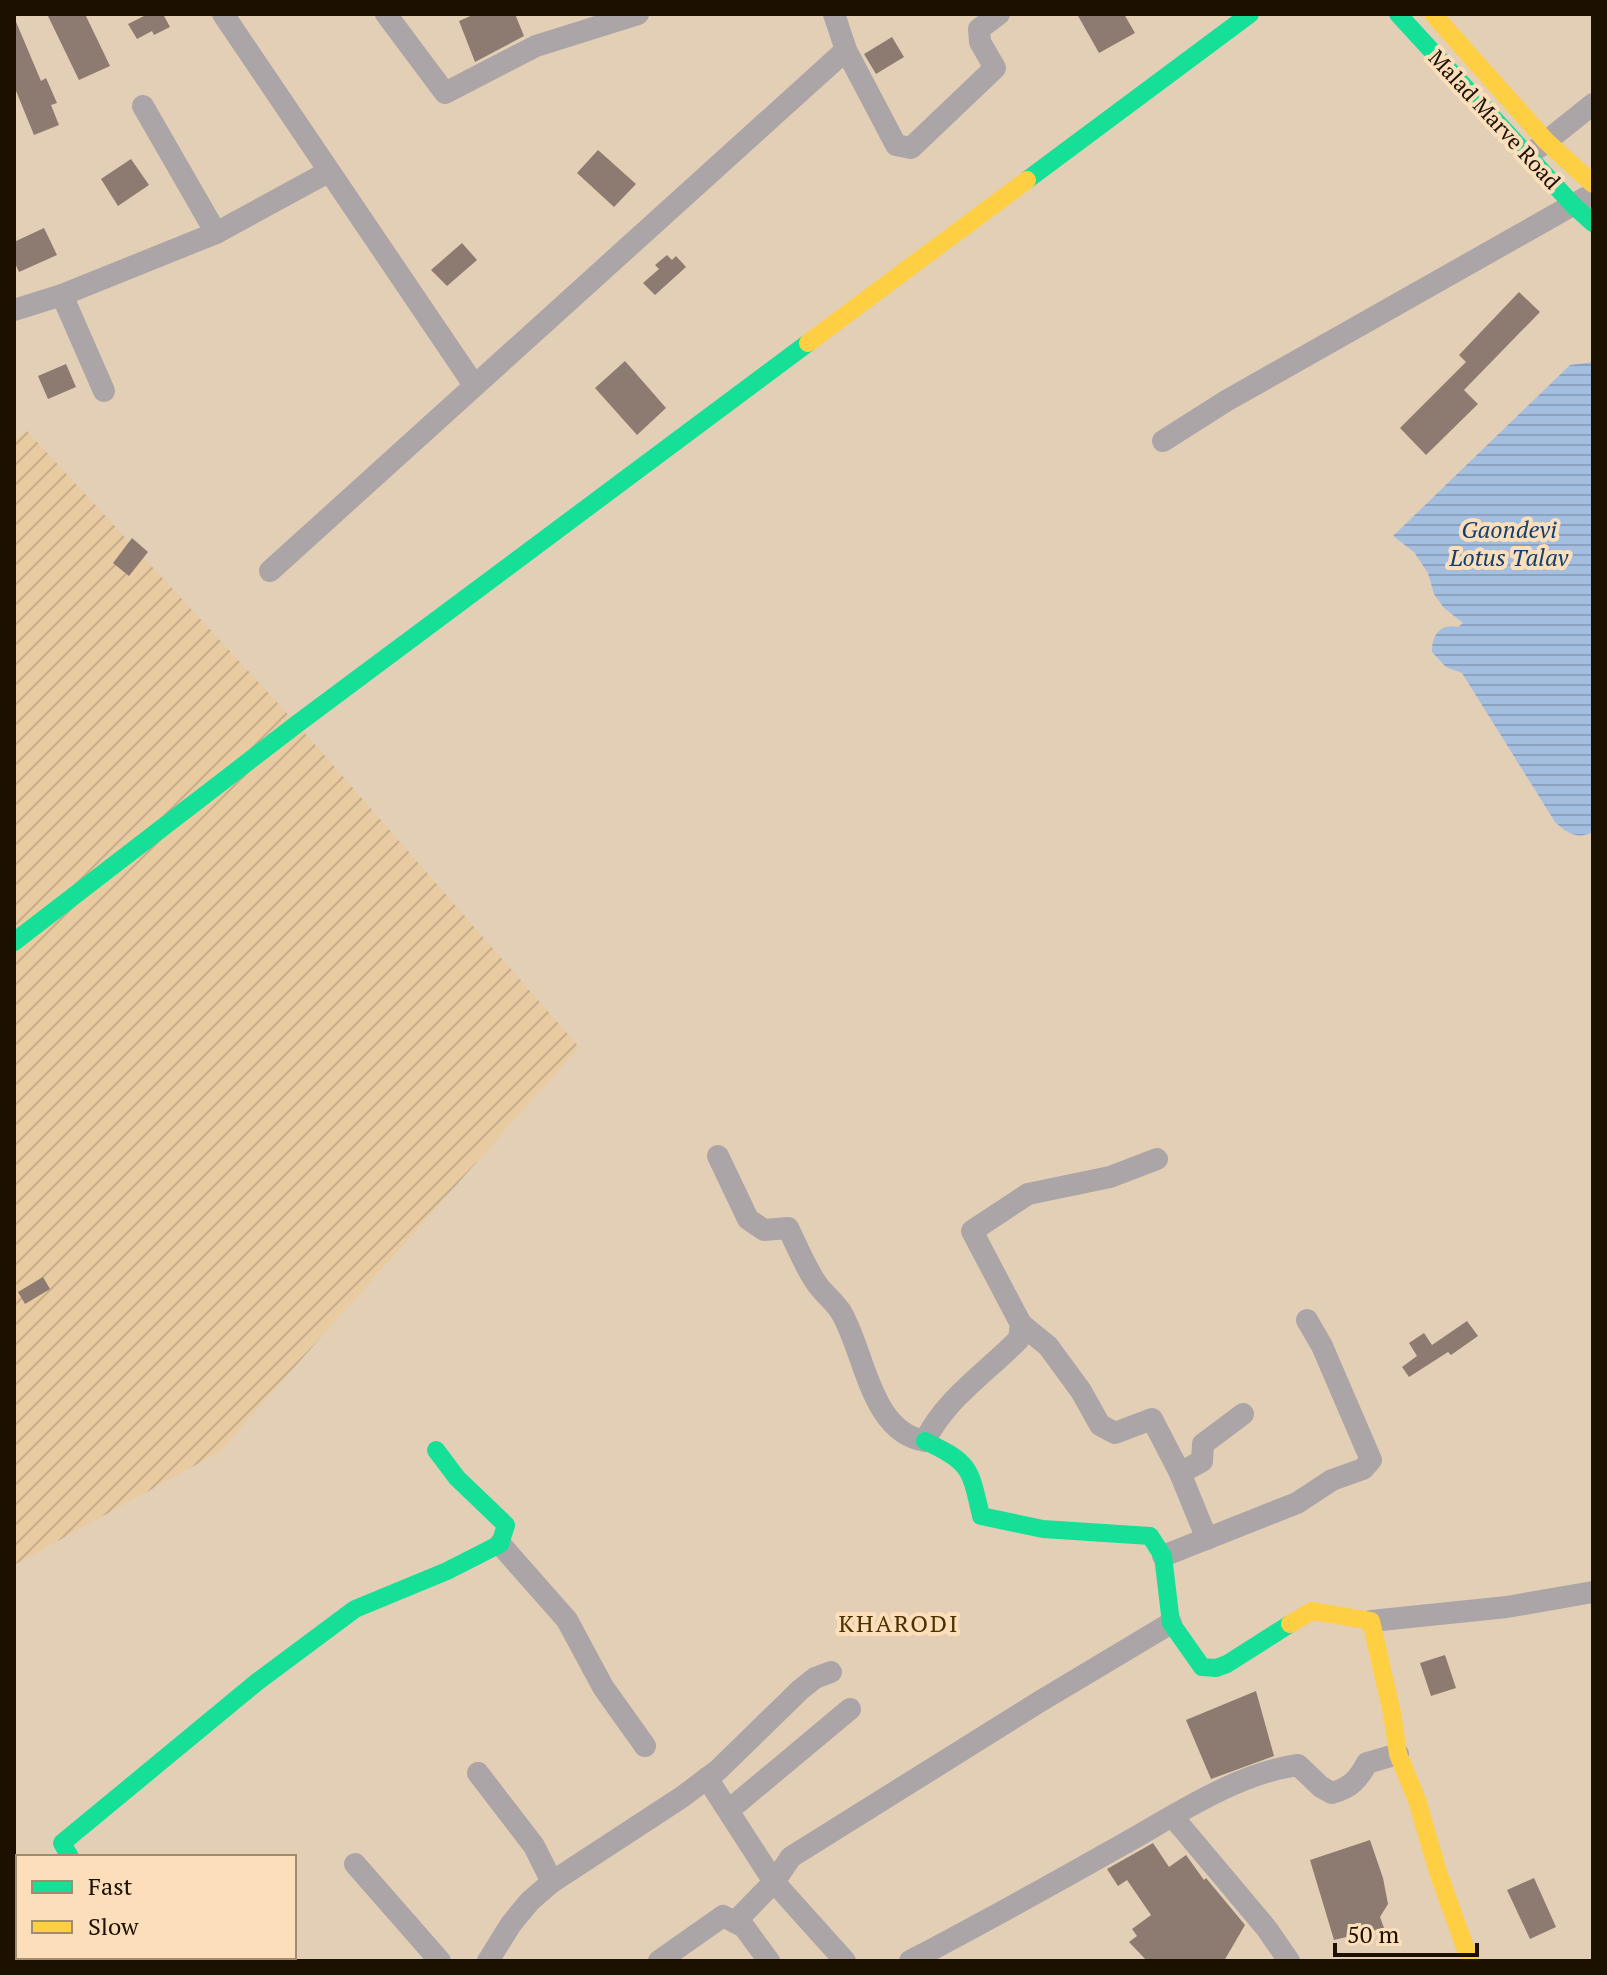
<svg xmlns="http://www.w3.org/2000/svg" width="1607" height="1975" viewBox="0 0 1607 1975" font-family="'PT Serif',serif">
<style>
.industrial{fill:url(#industrial-furrows)}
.water{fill:url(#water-rules)}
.building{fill:#8d7b71}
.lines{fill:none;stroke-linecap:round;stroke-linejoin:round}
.street{stroke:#aca5a8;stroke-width:22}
.fast{stroke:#16e098;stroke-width:18}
.slow{stroke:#ffcf43;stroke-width:18}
.labels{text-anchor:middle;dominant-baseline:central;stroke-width:8;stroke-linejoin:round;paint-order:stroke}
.street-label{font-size:22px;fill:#1c1001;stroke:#fcdfba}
.water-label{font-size:24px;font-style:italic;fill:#114174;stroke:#fcdfba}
.neighbourhood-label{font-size:24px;letter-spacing:2px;fill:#4d3000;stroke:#fcdfba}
</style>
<defs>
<pattern id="industrial-furrows" width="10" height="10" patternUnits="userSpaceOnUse" patternTransform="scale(2)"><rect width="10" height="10" fill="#e9cba2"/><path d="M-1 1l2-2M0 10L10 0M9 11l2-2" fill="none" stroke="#c7ad8a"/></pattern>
<pattern id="water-rules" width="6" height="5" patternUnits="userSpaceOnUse" patternTransform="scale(2)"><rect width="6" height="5" fill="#a3bedf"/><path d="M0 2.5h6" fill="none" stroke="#8ca2be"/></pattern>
</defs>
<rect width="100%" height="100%" fill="#e2cfb6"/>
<!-- industrial -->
<path class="industrial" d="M27,431L297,724L579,1047L219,1452L14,1565V439Z"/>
<!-- water -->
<path class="water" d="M1593,362V832C1577,840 1567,833 1555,822L1462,673L1446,667L1432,652C1432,635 1440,623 1458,627L1463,623L1444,608L1434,594L1428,573L1414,552L1393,536L1570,365Z"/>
<!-- building -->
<g class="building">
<path d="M47,14H85L110,66L79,80Z"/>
<path d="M148,14H163L170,27L154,35L152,31L137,39L128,24Z"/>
<path d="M475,14H515L524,36L475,62L459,21Z"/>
<path d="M1077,14H1124L1135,33L1099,53Z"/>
<path d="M14,17L41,81L46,78L57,103L51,105L59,125L34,135L14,86Z"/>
<path d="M892,37L904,57L876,74L864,54Z"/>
<path d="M598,150L636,184L614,207L577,173Z"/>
<path d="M131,159L149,185L118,206L101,179Z"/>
<path d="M44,228L57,255L19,272L14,261V242Z"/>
<path d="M462,243L477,260L447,286L431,270Z"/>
<path d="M667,255L672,260L676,256L686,267L655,295L643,283L659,269L655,265Z"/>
<path d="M1519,292L1540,312L1464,390L1478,404L1426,455L1400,428L1466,362L1459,355Z"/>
<path d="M625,361L666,408L637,435L595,388Z"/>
<path d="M66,364L76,387L48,399L38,376Z"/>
<path d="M132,538L148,552L129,576L113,563Z"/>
<path d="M43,1277L50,1289L25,1304L18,1292Z"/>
<path d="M1467,1321L1478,1336L1451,1355L1448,1352L1409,1377L1402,1367L1417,1356L1409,1343L1424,1333L1432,1345Z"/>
<path d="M1445,1655L1456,1688L1431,1696L1420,1663Z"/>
<path d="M1256,1691L1274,1756L1211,1779L1186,1720Z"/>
<path d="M1370,1840L1383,1878L1388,1904L1380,1917L1384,1928L1334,1940L1310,1860Z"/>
<path d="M1153,1843L1169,1867L1186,1855L1204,1880L1206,1878L1245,1925L1224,1961H1147L1129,1942L1137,1936L1132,1929L1151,1915L1127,1880L1118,1886L1107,1869Z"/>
<path d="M1534,1878L1556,1927L1530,1939L1507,1890Z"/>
</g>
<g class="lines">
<!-- street -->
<g class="street">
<path d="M223,14L474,385"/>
<path d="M386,14L445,93L536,46L638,14"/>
<path d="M834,14L846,50L896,145L911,148L995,68L980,42L979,29L999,14"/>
<path d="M143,106L216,233"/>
<path d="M1538,148L1593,104"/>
<path d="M62,295L104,391"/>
<path d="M14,310L62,295L216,233L328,172"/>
<path d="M1163,441L1226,401L1585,198"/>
<path d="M270,571L846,50"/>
<path d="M718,1156L748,1219L764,1230L788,1228C797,1246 805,1267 817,1284C824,1294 834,1301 841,1312C865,1352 870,1432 925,1441C945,1399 987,1372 1019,1339L1021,1324L972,1231L1028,1194L1110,1177L1157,1159"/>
<path d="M1021,1324L1048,1346L1081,1391L1100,1425L1115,1433L1152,1419L1180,1473"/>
<path d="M1207,1539L1180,1473L1202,1461L1203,1444L1243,1414"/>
<path d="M500,1544L567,1620L603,1687L645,1746"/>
<path d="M1163,1556L1297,1503L1332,1480L1363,1469L1371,1460L1322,1346L1307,1320"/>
<path d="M1371,1621L1507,1607L1593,1592"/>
<path d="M478,1773L534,1846L552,1882"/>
<path d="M707,1778L774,1882L791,1857L1039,1702L1171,1623"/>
<path d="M729,1810L850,1709"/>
<path d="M1173,1817L1267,1929L1289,1961"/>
<path d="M355,1864L440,1961"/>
<path d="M735,1922L774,1882L845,1961"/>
<path d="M14,1958L18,1940"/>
<path d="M488,1961L511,1924L530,1901L552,1882L682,1797L718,1770L800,1690L815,1678L831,1672"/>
<path d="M659,1961L723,1916L744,1927L769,1961"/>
<path d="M910,1961C981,1924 1051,1885 1120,1846C1174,1816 1237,1773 1298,1765L1321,1787L1332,1793C1350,1788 1358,1780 1367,1763L1398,1754"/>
</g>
<!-- fast -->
<g class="fast">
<path d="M1398,14L1573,205L1593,223"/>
<path d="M1027,180L1250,14"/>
<path d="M14,942L297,724L808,343"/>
<path d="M925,1441C971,1463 970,1468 981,1516L1043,1529L1150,1536L1163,1556L1171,1623L1202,1667L1216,1668L1227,1664L1290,1624"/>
<path d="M70,1857L62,1843L257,1682L355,1609L447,1571L500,1544L506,1525L457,1478L436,1450"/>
</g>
<!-- slow -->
<g class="slow">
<path d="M1433,14L1546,141L1593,184"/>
<path d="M808,343L1027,180"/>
<path d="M1290,1624L1312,1611L1371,1621L1392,1713L1398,1754L1417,1800L1438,1872L1470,1961"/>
</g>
</g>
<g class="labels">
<!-- street labels -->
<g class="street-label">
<text transform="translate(1495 119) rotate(47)">Malad Marve Road</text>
</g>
<!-- water labels -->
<g class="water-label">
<text x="1509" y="529">Gaondevi<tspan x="1509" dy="28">Lotus Talav</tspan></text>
</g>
<!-- neighbourhood labels -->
<g class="neighbourhood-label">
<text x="899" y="1623">KHARODI</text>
</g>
</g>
<!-- border -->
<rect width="1607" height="1975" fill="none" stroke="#1c1001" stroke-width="32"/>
<!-- legend -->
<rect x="16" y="1855" width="280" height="104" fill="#fcdfba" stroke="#a28c70" stroke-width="2"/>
<rect x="32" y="1881" width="40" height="12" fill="#16e098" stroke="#a28c70" stroke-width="2"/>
<text x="88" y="1895" font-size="24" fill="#1c1001">Fast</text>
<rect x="32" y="1921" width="40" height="12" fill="#ffcf43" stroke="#a28c70" stroke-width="2"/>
<text x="88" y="1935" font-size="24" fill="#1c1001">Slow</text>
<!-- scale -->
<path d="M1335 1943v12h142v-12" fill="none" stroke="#1c1001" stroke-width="4"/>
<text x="1347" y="1943" font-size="24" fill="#1c1001" stroke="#fcdfba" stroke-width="6" paint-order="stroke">50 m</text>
</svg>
